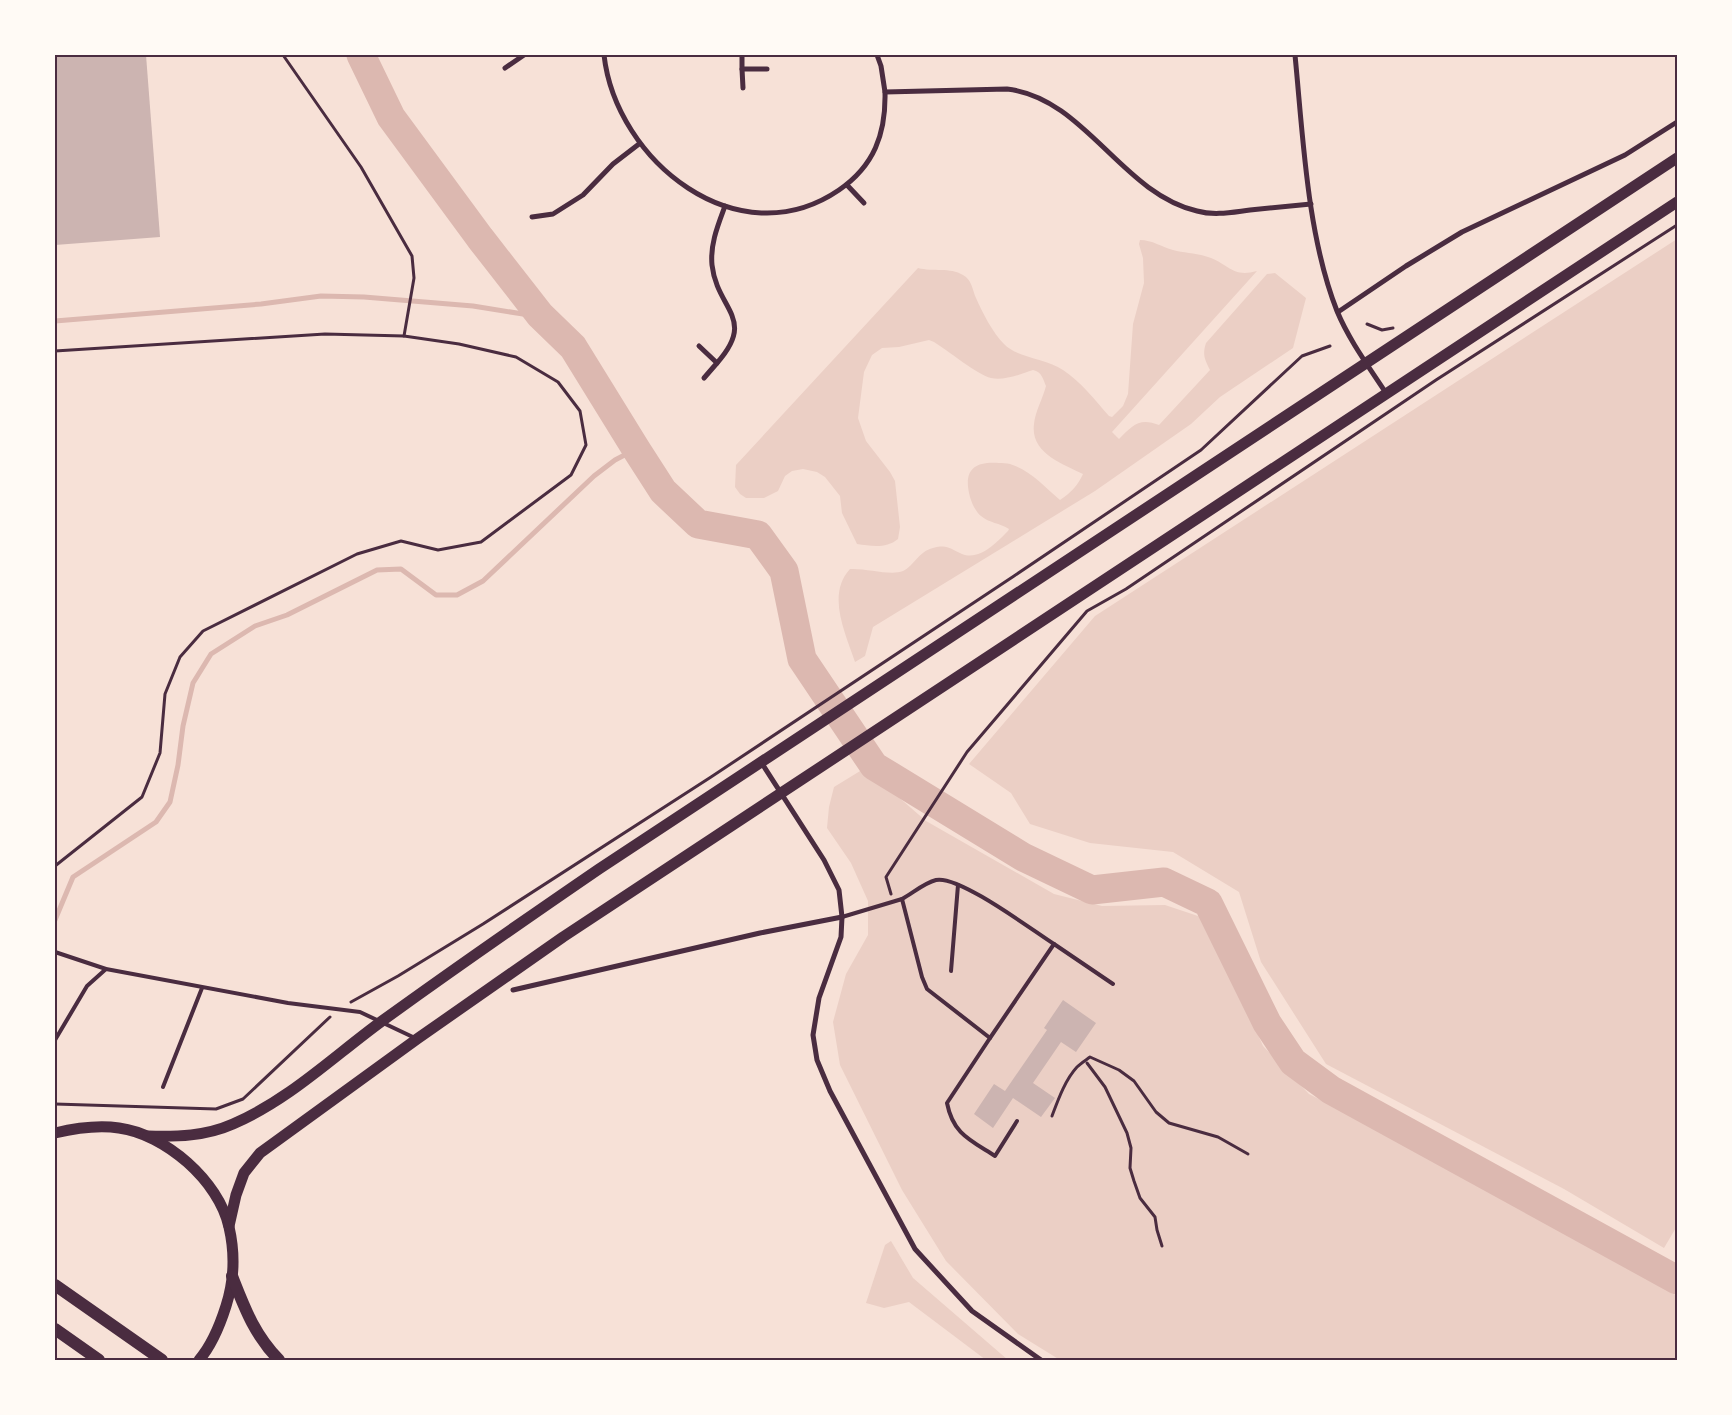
<svg xmlns="http://www.w3.org/2000/svg" width="1732" height="1415" viewBox="0 0 1732 1415" font-family="Karla,sans-serif">
<style>
.green{fill:#ebcfc5}
.lines{fill:none;stroke-linecap:round;stroke-linejoin:round}
.stream{stroke:#dcb8b0;stroke-width:5}
.river{stroke:#dcb8b0;stroke-width:29}
.building{fill:#ccb4b1}
.path{stroke:#4a2c40;stroke-width:3}
.service{stroke:#4a2c40;stroke-width:4}
.minor{stroke:#4a2c40;stroke-width:5}
.primary{stroke:#4a2c40;stroke-width:11}
.motorway{stroke:#4a2c40;stroke-width:12}
.neatline{fill:none;stroke:#4a2c40;stroke-width:2}
</style>
<rect width="100%" height="100%" fill="#f7e1d7"/>
<!-- green -->
<g class="green">
<path d="M1677,239V1226L1664,1248L1564,1189L1326,1064L1261,962L1239,892L1173,852L1090,843L1030,824L1011,793L969,764L1095,616Z"/>
<path d="M1140,240C1152,240 1162,247 1173,250C1184,253 1197,253 1208,257C1229,264 1232,278 1257,271L1112,432L1119,439C1132,426 1139,417 1159,425L1210,370C1205,360 1202,355 1206,343L1267,274L1275,273L1306,298L1293,348L1220,397L1191,424L1095,491L873,627L865,656L855,662C846,634 826,595 850,569C866,568 891,576 903,571C914,566 919,551 933,548C948,544 950,549 962,554C980,561 997,542 1008,531L1009,529C1000,523 989,523 981,516C976,512 972,504 970,497C963,471 973,461 999,463C1002,463 1007,463 1010,464C1030,470 1045,487 1060,500C1071,493 1078,485 1083,474C1063,464 1030,453 1034,424C1035,412 1043,398 1046,386C1043,379 1042,372 1033,370C1021,374 1004,381 991,378C978,375 947,350 934,342L929,340L899,347L882,348L872,355L864,372L858,418L866,441L890,472L895,481L900,527L898,539C886,549 871,546 857,544L842,513L840,496L825,477L817,472L803,469L792,471L785,476L778,491L764,498H746L740,494L735,487L736,465L918,268C933,272 950,267 963,275C972,280 972,289 976,298C982,312 993,333 1004,344C1017,358 1046,358 1063,370C1081,382 1095,400 1109,416L1112,417L1123,406L1128,394L1133,324L1144,283L1143,258L1139,244Z"/>
<path d="M865,768L926,821L1054,894L1102,906L1165,905L1204,918L1228,967L1263,1046L1309,1094L1389,1135L1677,1296V1360H1060L1018,1334L946,1261L902,1190L840,1065L833,1022L846,974L868,935V901L851,863L827,828L829,807L834,787Z"/>
<path d="M891,1241L913,1278L1008,1360H986L909,1302L884,1308L866,1303L885,1245Z"/>
</g>
<g class="lines">
<!-- stream -->
<g class="stream">
<path d="M55,321L261,304L321,296L364,297L473,306L523,314L540,315"/>
<path d="M55,920L73,877L156,822L170,802L178,765L183,726L193,683L211,654L255,626L287,615L377,570L401,569L436,595H457L483,581L594,476L615,460L636,449"/>
</g>
<!-- river -->
<path class="river" d="M361,55L391,117L480,238L540,315L573,347L636,449L663,491L698,524L758,535L784,571L802,659L874,766L1023,857L1092,890L1164,882L1208,903L1267,1023L1293,1062L1331,1090L1677,1280"/>
</g>
<!-- building -->
<g class="building">
<path d="M55,55H146L160,237L55,245Z"/>
<path d="M1063,1000L1096,1023L1076,1052L1061,1042L1033,1083L1055,1098L1041,1117L1013,1098L993,1128L974,1114L994,1084L1005,1091L1047,1030L1044,1028Z"/>
</g>
<g class="lines">
<!-- path -->
<g class="path">
<path d="M1367,324L1382,330L1393,328"/>
<path d="M55,351L325,334L404,336"/>
<path d="M55,866L142,797L160,753L165,694L180,657L203,631L357,554L401,541L438,550L481,542L571,475L586,445L580,411L558,382L516,357L459,344L404,336L414,278L412,256L361,167L283,55"/>
<path d="M891,894L886,877L967,752L1087,611L1126,589L1436,380L1677,225"/>
<path d="M351,1002L398,976L483,924L711,777L1014,576L1201,450L1302,356L1330,346"/>
<path d="M1087,1063L1105,1087L1127,1133L1131,1148L1130,1168L1134,1181L1140,1198L1155,1217L1157,1230L1162,1246"/>
<path d="M55,1104L216,1109L243,1099L330,1017"/>
<path d="M1052,1116C1058,1100 1065,1080 1077,1067C1081,1063 1086,1060 1090,1057L1119,1070L1134,1081L1156,1112L1169,1123L1218,1137L1248,1154"/>
</g>
<!-- service -->
<g class="service">
<path d="M902,899C913,893 924,883 936,880C959,875 1032,930 1054,944"/>
<path d="M842,917L902,899L922,977L927,989L990,1038L947,1103C953,1134 970,1140 995,1156L1017,1121"/>
<path d="M55,952L106,969L288,1003L360,1012L415,1038"/>
<path d="M951,971L958,885"/>
<path d="M990,1038L1054,944L1113,984"/>
<path d="M55,1040L87,986L106,969"/>
<path d="M163,1087L202,988"/>
</g>
<!-- minor -->
<g class="minor">
<path d="M604,55C616,161 738,259 839,190C874,166 886,134 885,92"/>
<path d="M742,55V69"/>
<path d="M877,55L881,66L885,92L1007,89C1085,98 1121,193 1197,211C1215,216 1233,212 1250,210C1271,208 1291,206 1311,204"/>
<path d="M1295,55C1303,136 1307,235 1337,311C1349,340 1369,367 1386,393"/>
<path d="M505,68L524,55"/>
<path d="M743,88L742,69H767"/>
<path d="M847,185L864,203"/>
<path d="M532,217L553,214L583,195L613,164L639,144"/>
<path d="M1338,312L1406,266L1462,232L1625,155L1677,122"/>
<path d="M699,346L717,363L704,378"/>
<path d="M717,363C757,318 717,310 712,265C710,244 718,225 725,206"/>
<path d="M761,762L824,860L839,890L842,917L841,937L819,998L813,1035L817,1060L830,1091L915,1249L972,1311L1041,1360"/>
<path d="M513,990L760,933L842,917"/>
</g>
<!-- primary -->
<g class="primary">
<path d="M55,1133C76,1128 98,1125 119,1128C165,1134 219,1181 229,1227C235,1253 234,1281 226,1306C220,1325 212,1345 199,1360"/>
<path d="M148,1136C177,1137 206,1136 233,1124C289,1100 334,1056 382,1021C454,969 526,919 599,869L1677,158"/>
<path d="M229,1226L236,1195L244,1173L260,1153L417,1039L563,937L1677,202"/>
</g>
<!-- motorway -->
<g class="motorway">
<path d="M232,1276C245,1309 254,1334 279,1360"/>
<path d="M55,1285L162,1360"/>
<path d="M55,1329L99,1360"/>
</g>
</g>
<!-- border -->
<rect width="1732" height="1415" fill="none" stroke="#fffaf5" stroke-width="112"/>
<rect x="56" y="56" width="1620" height="1303" class="neatline"/>
</svg>
